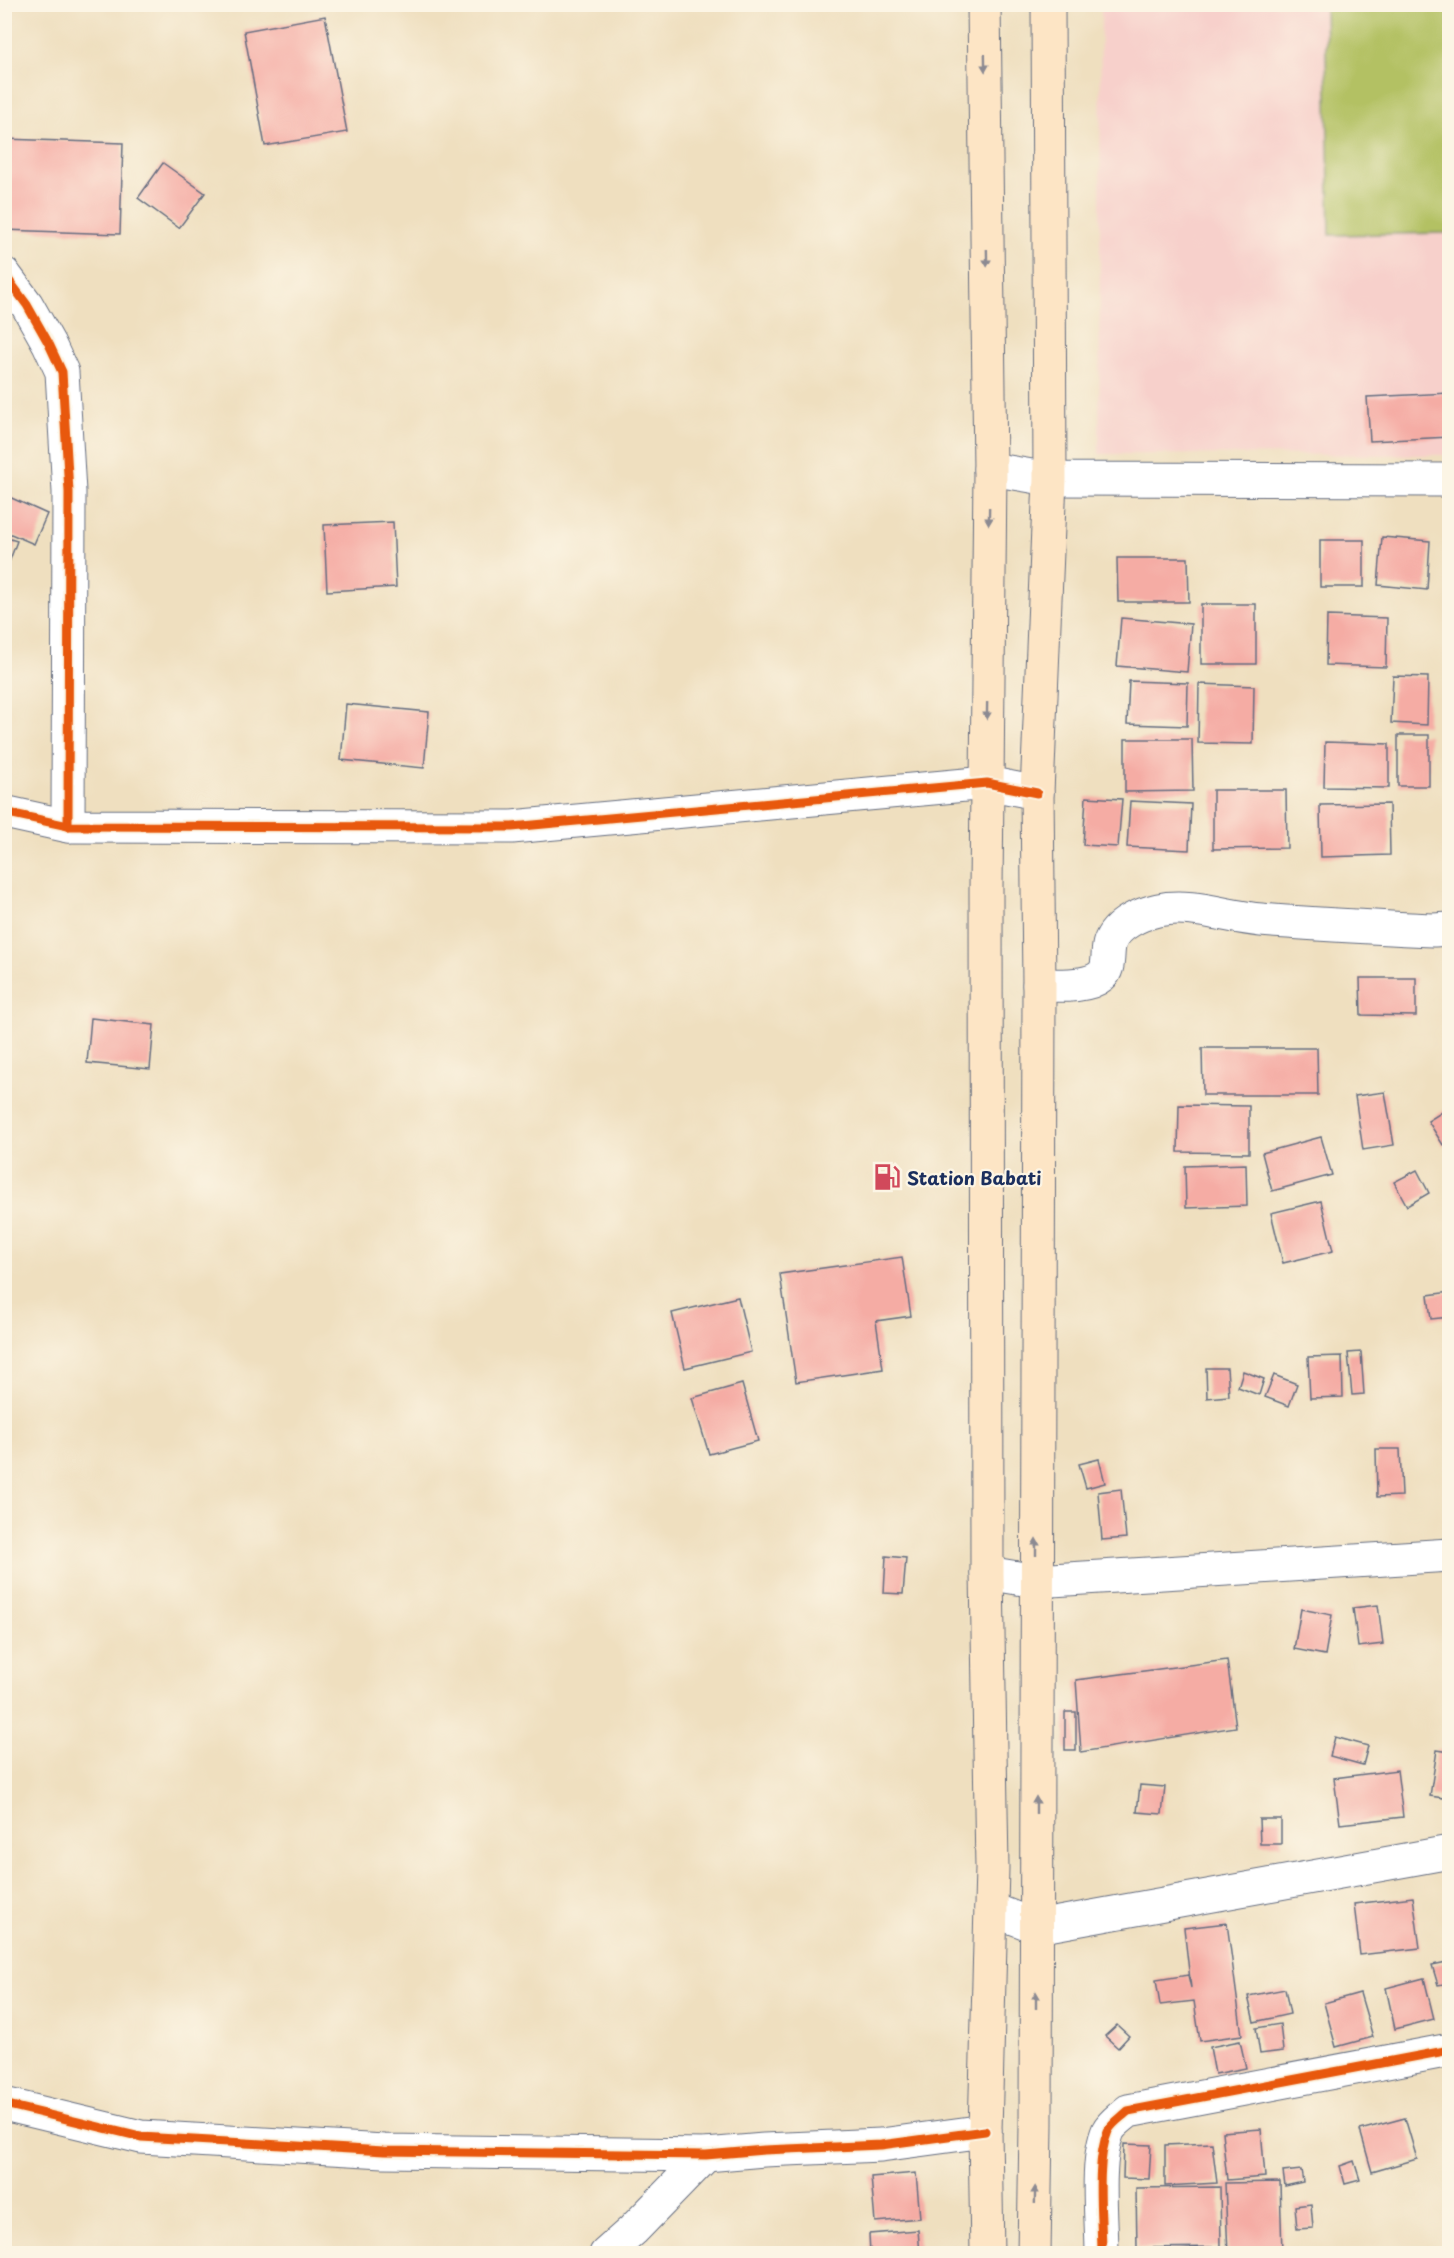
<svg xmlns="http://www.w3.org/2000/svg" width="1454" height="2258" viewBox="0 0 1454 2258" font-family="'Playpen Sans',sans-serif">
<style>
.built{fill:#f7d0cb}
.green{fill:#b3c163;stroke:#677860;stroke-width:1.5}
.building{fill:#f5aca4}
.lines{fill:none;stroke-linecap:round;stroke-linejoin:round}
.minor-casing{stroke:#656d80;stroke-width:35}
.secondary-casing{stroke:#656d80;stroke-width:35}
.minor{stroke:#fff;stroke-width:33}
.secondary{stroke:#fde5c5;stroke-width:33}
.cycleway-casing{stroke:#fcf5e5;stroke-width:13}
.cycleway{stroke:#e8590c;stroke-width:9}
.oneway{fill:#8c8a92}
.labels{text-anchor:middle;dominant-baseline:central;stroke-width:4.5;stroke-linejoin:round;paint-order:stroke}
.poi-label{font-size:18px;font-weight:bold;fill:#1b2f5e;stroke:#fcf5e5;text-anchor:start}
</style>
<rect width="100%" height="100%" fill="#fcf5e5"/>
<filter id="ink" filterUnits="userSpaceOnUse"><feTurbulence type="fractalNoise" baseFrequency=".0167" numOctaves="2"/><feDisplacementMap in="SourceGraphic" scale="12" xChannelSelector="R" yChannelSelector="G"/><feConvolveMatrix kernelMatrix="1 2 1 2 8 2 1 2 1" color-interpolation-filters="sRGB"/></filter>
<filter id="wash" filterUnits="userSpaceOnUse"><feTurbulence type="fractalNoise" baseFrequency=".008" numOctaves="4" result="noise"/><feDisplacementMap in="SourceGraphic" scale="24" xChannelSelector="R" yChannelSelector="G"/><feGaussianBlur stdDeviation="1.35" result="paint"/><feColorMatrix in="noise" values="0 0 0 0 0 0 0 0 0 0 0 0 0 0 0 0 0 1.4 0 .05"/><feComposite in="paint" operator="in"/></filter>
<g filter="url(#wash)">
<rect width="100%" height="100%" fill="#efdfbf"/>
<!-- built -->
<path class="built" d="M1101,5H1449V455L1099,454Z"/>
<!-- green -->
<path class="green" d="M1325,5H1449V233L1330,235Z"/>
<g id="blocks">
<!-- building -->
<g class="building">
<path d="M325,16L347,132L265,146L244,31Z"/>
<path d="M4,139L123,143L120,234L4,230Z"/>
<path d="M163,163L205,193L179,228L138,198Z"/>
<path d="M1450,393V437L1370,441L1367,397Z"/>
<path d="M7,496L47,514L34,544L4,531V501Z"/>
<path d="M393,522L396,587L327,591L324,525Z"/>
<path d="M4,537L17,541L5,573H4Z"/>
<path d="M1382,537L1430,541L1427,590L1378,585Z"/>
<rect x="1320" y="540" width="44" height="47"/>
<path d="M1117,558H1188L1189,602H1118Z"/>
<rect x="1201" y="604" width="55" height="60"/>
<path d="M1327,616L1387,618L1386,667L1326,665Z"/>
<path d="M1121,618L1191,624L1187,672L1117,666Z"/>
<path d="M1393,676L1428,677L1427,725L1391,723Z"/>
<path d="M1129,681L1188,683L1187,726L1127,724Z"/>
<path d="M1199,684L1254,686L1253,744L1198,743Z"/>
<path d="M346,704L429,712L424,768L341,760Z"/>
<rect x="1398" y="735" width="31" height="51"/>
<path d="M1125,739H1192L1193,791L1125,792Z"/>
<path d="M1325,742L1389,744V788L1324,787Z"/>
<path d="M1213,790H1286L1287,848L1213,849Z"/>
<path d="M1086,797L1122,799L1118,847L1083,845Z"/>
<path d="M1130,801L1191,804L1189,850L1127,847Z"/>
<path d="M1389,804L1390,855L1321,857L1320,805Z"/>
<path d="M1360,978H1416V1016L1361,1015Z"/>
<path d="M91,1018L154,1025L150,1069L87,1063Z"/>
<path d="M1202,1048H1317L1318,1095H1203Z"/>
<path d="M1385,1092L1394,1145L1363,1150L1355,1096Z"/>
<path d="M1179,1105L1249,1106V1153L1178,1152Z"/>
<path d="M1450,1107V1141L1443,1145L1428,1121Z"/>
<path d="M1321,1137L1332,1175L1272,1191L1262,1153Z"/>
<path d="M1246,1164L1247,1206L1186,1208L1185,1166Z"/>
<path d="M1417,1170L1429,1193L1407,1206L1394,1182Z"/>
<path d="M1321,1201L1333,1251L1283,1263L1271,1213Z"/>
<path d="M902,1257L911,1316L876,1321L883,1369L796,1382L780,1274Z"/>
<path d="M1450,1292V1317L1431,1319L1428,1295Z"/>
<path d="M738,1297L751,1352L685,1368L672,1313Z"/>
<path d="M1361,1352L1364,1394L1352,1395L1348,1353Z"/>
<path d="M1342,1356L1343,1397L1310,1398L1308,1357Z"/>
<path d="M1206,1368H1227L1229,1396L1207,1398Z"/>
<path d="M1243,1371L1264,1379L1259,1395L1238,1387Z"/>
<path d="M1274,1375L1297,1384L1289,1406L1265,1397Z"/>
<path d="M742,1384L758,1441L709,1454L692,1398Z"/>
<path d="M1376,1449H1400L1402,1496L1377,1497Z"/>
<path d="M1099,1459L1105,1483L1086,1488L1079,1464Z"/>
<path d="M1121,1489L1126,1538L1102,1540L1098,1492Z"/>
<path d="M886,1556L906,1558L903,1594L884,1593Z"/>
<path d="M1378,1605L1383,1644L1358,1647L1353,1608Z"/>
<path d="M1301,1609L1332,1615L1325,1655L1294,1649Z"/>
<path d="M1227,1660L1236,1727L1081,1752L1076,1680Z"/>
<rect x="1065" y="1712" width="11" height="38"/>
<path d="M1335,1737L1368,1746L1363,1765L1330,1756Z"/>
<path d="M1437,1750L1450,1752V1799L1430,1796Z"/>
<path d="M1397,1770L1403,1817L1340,1824L1334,1778Z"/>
<path d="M1140,1785L1165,1787L1162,1814L1137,1812Z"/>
<path d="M1259,1819H1281V1844H1260Z"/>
<path d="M1413,1897L1420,1948L1360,1955L1354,1904Z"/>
<path d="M1227,1923L1242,2035L1200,2041L1194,2001L1160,2005L1156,1980L1188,1975L1191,1988L1184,1928Z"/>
<path d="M1447,1962L1450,1983L1438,1985L1432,1965Z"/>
<path d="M1424,1978L1434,2019L1395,2029L1386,1988Z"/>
<path d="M1285,1989L1290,2014L1254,2022L1248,1996Z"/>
<path d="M1360,1993L1373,2037L1336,2047L1324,2003Z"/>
<path d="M1280,2024L1283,2051L1260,2054L1256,2028Z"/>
<path d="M1117,2025L1129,2036L1118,2048L1105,2036Z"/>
<path d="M1240,2041L1246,2068L1215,2074L1210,2047Z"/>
<path d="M1405,2118L1417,2159L1372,2172L1360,2130Z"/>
<path d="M1261,2129L1265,2177L1227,2180L1222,2132Z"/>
<path d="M1212,2143L1217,2183L1165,2186V2145Z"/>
<path d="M1124,2144L1151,2145L1149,2179L1123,2178Z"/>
<path d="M1354,2161L1360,2180L1345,2184L1340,2166Z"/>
<path d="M1301,2170L1303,2182L1285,2186L1283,2172Z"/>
<path d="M916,2173L920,2218L875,2222L871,2177Z"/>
<path d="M1280,2182L1282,2254H1228L1225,2183Z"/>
<path d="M1220,2187L1221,2247L1137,2248L1136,2188Z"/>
<path d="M1311,2204L1313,2228L1297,2229L1295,2206Z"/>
<path d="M918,2230L920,2254H870L869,2234Z"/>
<path d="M1209,2248V2254H1162V2251Z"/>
</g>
</g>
</g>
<g filter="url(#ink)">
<use href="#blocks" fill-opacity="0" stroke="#656d80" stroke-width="1.5"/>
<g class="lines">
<defs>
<g id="minor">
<path d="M4,274L27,305L49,344L62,372L69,492L68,826"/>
<path d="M990,469L1050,479L1450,480"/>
<path d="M4,812L68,826L512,827L987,783L1037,793"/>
<path d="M1039,985C1056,985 1087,988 1101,976C1111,968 1106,953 1110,942C1117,924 1140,914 1158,910C1191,903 1227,917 1261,920C1318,925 1376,927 1434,930L1450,929"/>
<path d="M987,1573L1036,1581L1450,1555"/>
<path d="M991,1909L1037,1927L1450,1852"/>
<path d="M4,2104L141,2137L384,2151L706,2155L764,2150L881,2145L985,2131"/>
<path d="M606,2254L633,2230L706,2155"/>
<path d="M1102,2254C1102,2219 1095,2162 1108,2131C1112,2123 1122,2117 1128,2111L1450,2050"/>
</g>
<g id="secondary">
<path d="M984,4L990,469L986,890L987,1573L992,1868L985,2131L987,2254"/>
<path d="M1034,2254L1036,2125L1039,985L1037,793L1050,479L1048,4"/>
</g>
</defs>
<!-- minor casing -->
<use href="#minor" class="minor-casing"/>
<!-- secondary casing -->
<use href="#secondary" class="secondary-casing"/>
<!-- minor -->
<use href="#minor" class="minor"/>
<!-- secondary -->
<use href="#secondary" class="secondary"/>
<defs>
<g id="cycleway">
<path d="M4,274L27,305L49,344L62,372L69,492L68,826"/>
<path d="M4,812L68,826L512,827L987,783L1037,793"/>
<path d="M4,2104L141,2137L384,2151L706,2155L764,2150L881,2145L985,2131"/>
<path d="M1102,2254C1102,2219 1095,2162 1108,2131C1112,2123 1122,2117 1128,2111L1450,2050"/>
</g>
</defs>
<!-- cycleway casing -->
<use href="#cycleway" class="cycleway-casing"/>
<!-- cycleway -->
<use href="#cycleway" class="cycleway"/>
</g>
<!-- one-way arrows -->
<defs><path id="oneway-solid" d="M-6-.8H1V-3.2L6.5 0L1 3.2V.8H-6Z" transform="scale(1.5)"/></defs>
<g class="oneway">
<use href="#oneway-solid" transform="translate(985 63) rotate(89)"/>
<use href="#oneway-solid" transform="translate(987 258) rotate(89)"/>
<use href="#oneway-solid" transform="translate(989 516) rotate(91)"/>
<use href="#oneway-solid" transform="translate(987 711) rotate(91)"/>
<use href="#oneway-solid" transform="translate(1036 1547) rotate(-90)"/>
<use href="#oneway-solid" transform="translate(1036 1805) rotate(-90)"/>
<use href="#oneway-solid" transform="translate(1036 2000) rotate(-90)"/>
<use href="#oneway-solid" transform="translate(1035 2195) rotate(-89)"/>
</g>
</g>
<!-- icons -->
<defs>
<symbol id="fuel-bare" viewBox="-9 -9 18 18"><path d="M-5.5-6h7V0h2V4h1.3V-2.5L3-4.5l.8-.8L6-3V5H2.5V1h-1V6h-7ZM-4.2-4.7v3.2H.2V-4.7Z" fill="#d1495b" stroke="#fcf5e5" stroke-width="2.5" paint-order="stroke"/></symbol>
</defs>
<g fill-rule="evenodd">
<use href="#fuel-bare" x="868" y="1158" width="38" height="38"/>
</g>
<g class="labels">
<!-- poi labels -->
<g class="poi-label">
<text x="907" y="1177">Station Babati</text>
</g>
</g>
<!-- margin -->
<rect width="1454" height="2258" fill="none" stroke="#fcf5e5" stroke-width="24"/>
</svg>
